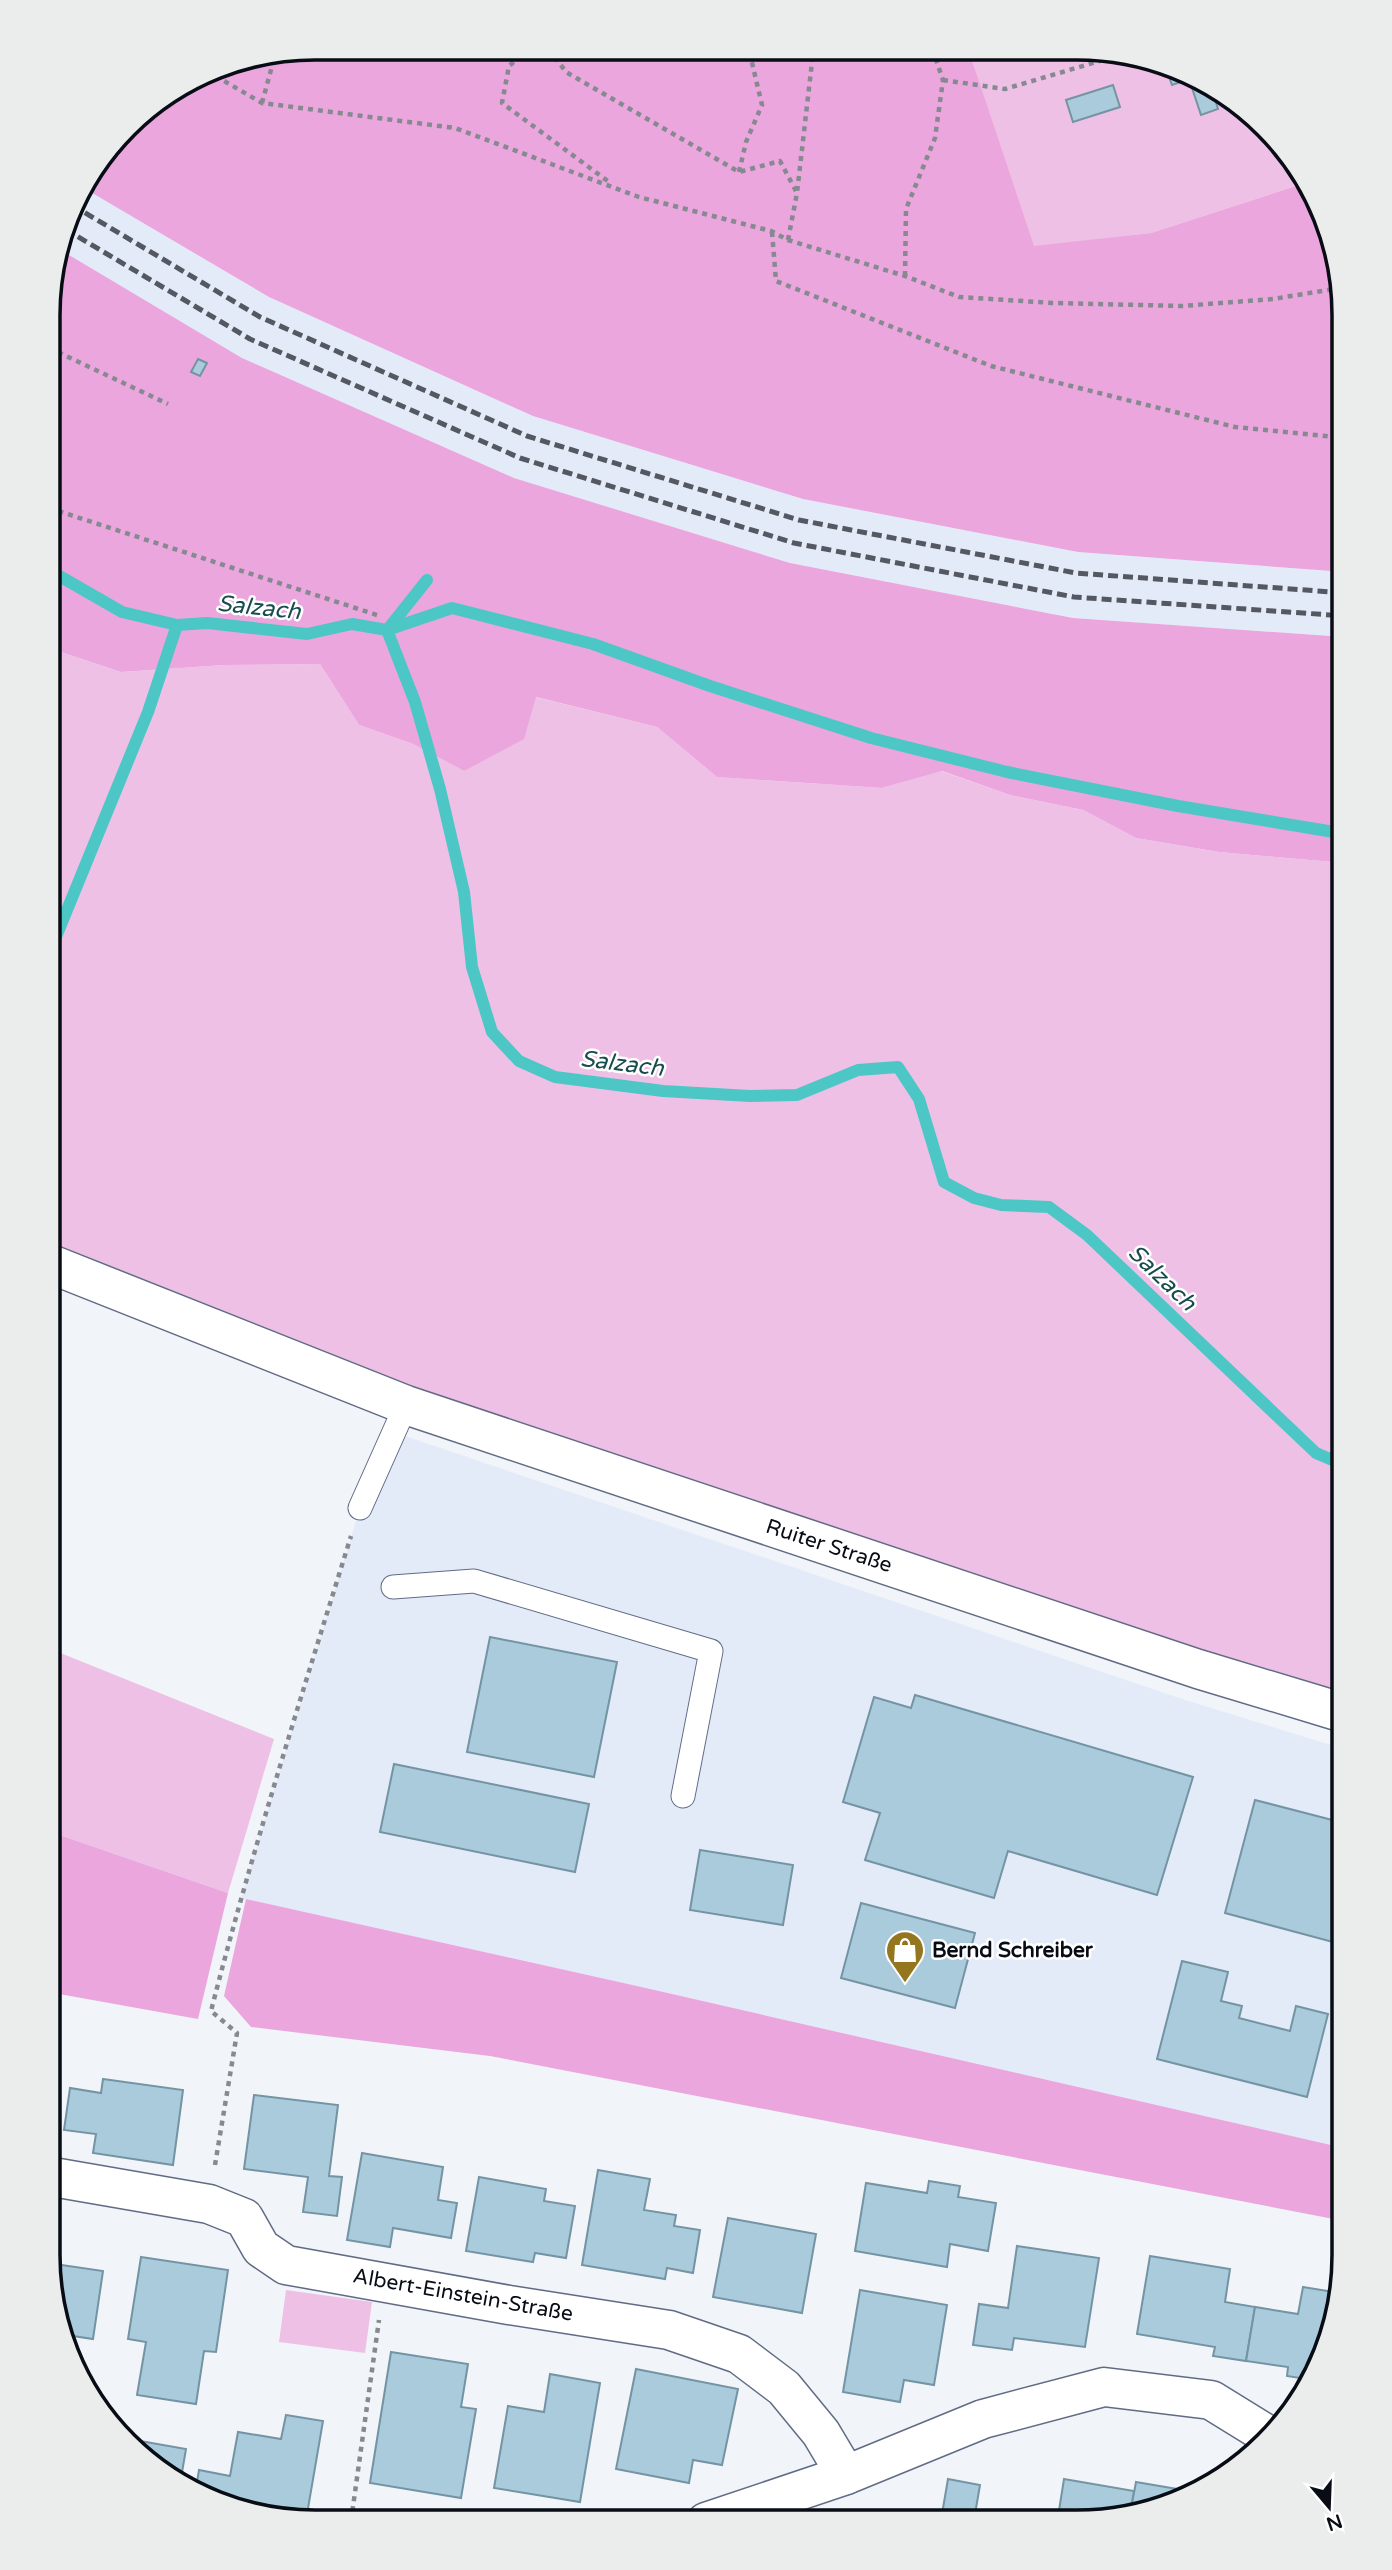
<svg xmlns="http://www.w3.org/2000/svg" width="1392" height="2570" viewBox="0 0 1392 2570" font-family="'Varela Round',sans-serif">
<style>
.built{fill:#e3ebf9}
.green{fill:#efc0e5}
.forest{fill:#eba6de}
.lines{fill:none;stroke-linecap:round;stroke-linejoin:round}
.stream{stroke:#4cc7c6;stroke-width:12}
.building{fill:#aacbdb;stroke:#7494a4;stroke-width:2}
.lane-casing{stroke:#606c85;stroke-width:25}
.street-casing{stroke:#606c85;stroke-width:41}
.secondary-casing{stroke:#606c85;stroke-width:41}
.path{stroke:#868990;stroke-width:4.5;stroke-dasharray:5 5;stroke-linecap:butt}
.lane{stroke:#fff;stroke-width:23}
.street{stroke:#fff;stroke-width:38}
.secondary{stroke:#fff;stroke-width:38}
.rail{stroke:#545860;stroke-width:5;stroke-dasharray:10 5;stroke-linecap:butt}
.labels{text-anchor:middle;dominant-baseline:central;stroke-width:5;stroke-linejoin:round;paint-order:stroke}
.street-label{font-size:21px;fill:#080c15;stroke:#fff}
.poi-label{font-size:21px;font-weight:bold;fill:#080c15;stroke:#fff;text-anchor:start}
.water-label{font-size:23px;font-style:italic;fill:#174c4c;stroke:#fff}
.rim{fill:none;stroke:#080c15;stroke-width:3.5}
</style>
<rect width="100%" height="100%" fill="#f1f4f9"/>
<!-- built -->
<g class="built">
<path d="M82,187L269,297L533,416L803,499L1078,552L1345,572V637L1073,618L790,563L514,478L242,358L59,249L75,196Z"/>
<path d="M393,1432L1182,1699L1344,1749V2148L637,1986L241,1898L360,1508Z"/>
</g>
<!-- green -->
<g class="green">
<path d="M969,51L1130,52L1196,75L1254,113L1300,166L1308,182L1151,233L1033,247Z"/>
<path d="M49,648L121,672L225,665L320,664L359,725L413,744L464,771L535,697L657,727L717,777L882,788L941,771L1010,795L1083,810L1136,838L1219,852L1345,863L1344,1695L406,1405L48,1263Z"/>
<path d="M48,1648L274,1739L228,1893L48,1831Z"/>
<path d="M286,2290L372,2302L365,2353L279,2342Z"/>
</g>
<!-- forest -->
<g class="forest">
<path d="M314,47L969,51L1034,246L1151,233L1308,182L1330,228L1345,314V572L1078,552L803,499L533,416L269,297L82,187L138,114L212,67Z"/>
<path d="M59,249L242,358L514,478L790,563L1073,618L1345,637V863L1219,852L1136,838L1083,810L1010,795L942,771L882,788L717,777L657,727L536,697L524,739L464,771L413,744L359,725L320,664L225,665L121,672L49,648V280Z"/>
<path d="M48,1831L228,1893L198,2019L48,1992Z"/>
<path d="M246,1899L637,1986L1344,2148V2221L490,2056L251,2027L224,1996Z"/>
</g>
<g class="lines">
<!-- stream -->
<g class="stream">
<path d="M49,570L122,612L177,625L207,623L307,634L352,624L387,630L415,702L440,789L464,892L472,967L492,1032L519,1061L555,1077L663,1091L750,1096L797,1095L858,1070L898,1067L919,1099L944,1182L974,1198L1001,1205L1049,1207L1087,1235L1316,1453L1344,1465"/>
<path d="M388,629L427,580"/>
<path d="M387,630L452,608L593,644L710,686L871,738L1007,772L1178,806L1334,832L1345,831"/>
<path d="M49,954L148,712L177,625"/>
</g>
</g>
<!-- building -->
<g class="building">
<path d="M1167,65L1196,75L1210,84L1218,109L1201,115L1189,79L1172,85L1165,66Z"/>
<path d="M1113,85L1120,107L1073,122L1066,100Z"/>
<path d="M198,359L207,363L200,376L191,372Z"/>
<path d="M490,1637L617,1662L594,1777L467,1752Z"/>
<path d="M915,1695L1193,1777L1157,1895L1008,1851L994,1898L865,1860L880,1813L843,1802L874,1697L911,1708Z"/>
<path d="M394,1764L589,1804L575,1872L380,1832Z"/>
<path d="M1255,1800L1344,1823V1945L1225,1913Z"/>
<path d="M700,1850L793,1865L783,1925L690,1910Z"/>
<path d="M861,1903L975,1933L955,2008L841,1978Z"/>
<path d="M1182,1961L1228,1972L1221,2001L1242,2006L1239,2018L1290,2031L1296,2006L1328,2014L1307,2097L1157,2059Z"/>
<path d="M103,2079L183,2090L173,2165L93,2153L96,2134L64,2130L70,2088L101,2093Z"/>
<path d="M254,2095L338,2105L329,2176L342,2177L337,2216L303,2212L308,2177L244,2169Z"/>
<path d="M362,2153L443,2167L438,2200L457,2203L451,2238L393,2228L390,2247L347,2240Z"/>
<path d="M598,2170L650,2179L644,2210L676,2215L674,2226L700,2230L693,2273L667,2268L665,2279L582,2265Z"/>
<path d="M479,2177L546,2189L544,2201L575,2206L566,2258L535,2253L533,2262L466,2251Z"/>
<path d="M929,2181L960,2186L958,2197L996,2203L988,2251L950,2244L947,2267L855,2251L866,2183L927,2193Z"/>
<path d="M728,2218L816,2234L802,2313L713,2297Z"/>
<path d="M1017,2246L1099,2258L1085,2347L1014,2338L1012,2350L973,2345L979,2304L1008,2308Z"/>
<path d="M1150,2256L1230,2269L1225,2302L1255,2307L1246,2361L1213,2356L1215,2347L1137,2334Z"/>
<path d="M141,2257L228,2270L216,2352L204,2351L196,2404L137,2395L146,2342L128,2339Z"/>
<path d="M48,2263L103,2271L93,2339L60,2334Z"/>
<path d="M1303,2287L1340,2293L1325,2358L1312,2380L1287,2376L1288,2367L1246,2361L1255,2307L1298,2314Z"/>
<path d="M860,2290L947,2305L934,2385L904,2380L900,2402L843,2392Z"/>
<path d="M391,2352L468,2364L461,2407L476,2409L461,2498L370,2483Z"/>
<path d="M636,2369L738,2389L722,2465L693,2460L689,2483L616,2469Z"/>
<path d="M550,2374L600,2383L580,2502L494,2488L508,2406L544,2412Z"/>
<path d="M286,2415L323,2421L306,2520H279L195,2494L199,2470L230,2476L238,2432L281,2439Z"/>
<path d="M129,2439L186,2449L180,2484L138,2457L128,2445Z"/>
<path d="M948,2479L980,2485L974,2520L942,2514Z"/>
<path d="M1064,2479L1134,2491L1130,2514L1078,2523H1057Z"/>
<path d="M1136,2482L1195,2492L1164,2508L1130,2514Z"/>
</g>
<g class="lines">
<defs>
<g id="lane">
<path d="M360,1508L406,1405"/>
<path d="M393,1587L474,1581L711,1651L683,1796"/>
</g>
<g id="street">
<path d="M47,2176L209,2204L244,2218L261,2248L286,2265L509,2305L669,2330L739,2354L784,2388L821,2433L846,2475"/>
<path d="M706,2522L846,2475L983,2419L1104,2387L1211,2400L1271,2437"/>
</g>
<path id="secondary" d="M48,1263L406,1405L1198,1669L1344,1713"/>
</defs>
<!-- lane casing -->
<use href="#lane" class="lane-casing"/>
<!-- street casing -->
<use href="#street" class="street-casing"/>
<!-- secondary casing -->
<use href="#secondary" class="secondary-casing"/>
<!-- path -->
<g class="path">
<path d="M529,49L509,66L502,103L609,182"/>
<path d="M549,49L566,72L739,172L780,161L797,193"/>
<path d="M207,71L262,103L455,128L639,197L771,231L788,240L905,276L959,297L1053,303L1182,306L1273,299L1340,288"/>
<path d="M943,80L1005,89L1130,52"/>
<path d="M262,103L275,55"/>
<path d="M739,172L746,142L762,105L749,50"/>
<path d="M772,232L776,281L991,366L1235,427L1345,438"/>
<path d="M788,240L797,193L812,62L810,50"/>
<path d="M905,276L906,209L935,138L943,80L933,51"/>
<path d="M49,348L168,404"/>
<path d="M49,508L380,616"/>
<path d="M215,2165L237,2033L211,2011C252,1851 302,1694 351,1536"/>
<path d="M351,2521L379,2320"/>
</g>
<!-- lane -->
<use href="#lane" class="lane"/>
<!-- street -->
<use href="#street" class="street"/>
<!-- secondary -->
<use href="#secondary" class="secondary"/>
<!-- rail -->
<g class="rail">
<path d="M72,205L260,317L527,436L799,520L1076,573L1345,593"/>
<path d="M65,229L250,339L520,458L794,543L1074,597L1345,616"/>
</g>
</g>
<!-- icons -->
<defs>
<symbol id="shop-pin" viewBox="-11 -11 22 30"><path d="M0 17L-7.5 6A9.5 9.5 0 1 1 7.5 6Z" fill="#93761d" stroke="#fff"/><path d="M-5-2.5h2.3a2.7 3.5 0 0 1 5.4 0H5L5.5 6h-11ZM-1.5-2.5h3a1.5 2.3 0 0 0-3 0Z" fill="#fff"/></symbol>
</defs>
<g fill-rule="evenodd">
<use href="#shop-pin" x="883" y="1928" width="44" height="60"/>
</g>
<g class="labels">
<!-- street labels -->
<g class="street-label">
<text transform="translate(829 1546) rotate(18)">Ruiter Straße</text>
<text transform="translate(463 2295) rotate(10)">Albert-Einstein-Straße</text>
</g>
<!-- poi labels -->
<g class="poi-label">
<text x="932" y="1950">Bernd Schreiber</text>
</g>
<!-- water labels -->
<g class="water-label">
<text transform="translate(259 608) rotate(6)">Salzach</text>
<text transform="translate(622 1064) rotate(7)">Salzach</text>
<text transform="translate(1162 1278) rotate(44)">Salzach</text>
</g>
</g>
<!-- crop -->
<path d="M0 0H1392V2570H0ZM315 60H1077A255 255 0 0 1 1332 315V2255A255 255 0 0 1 1077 2510H315A255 255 0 0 1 60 2255V315A255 255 0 0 1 315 60Z" fill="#ebecec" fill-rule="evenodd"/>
<path class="rim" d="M315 60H1077A255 255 0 0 1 1332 315V2255A255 255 0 0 1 1077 2510H315A255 255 0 0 1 60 2255V315A255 255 0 0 1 315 60Z"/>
<!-- north arrow -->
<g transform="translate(1329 2507) rotate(161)" stroke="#ffffff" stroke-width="5" paint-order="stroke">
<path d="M0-5L12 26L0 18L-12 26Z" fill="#080c15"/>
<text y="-10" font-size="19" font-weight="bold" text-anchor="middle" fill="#080c15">N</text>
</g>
</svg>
